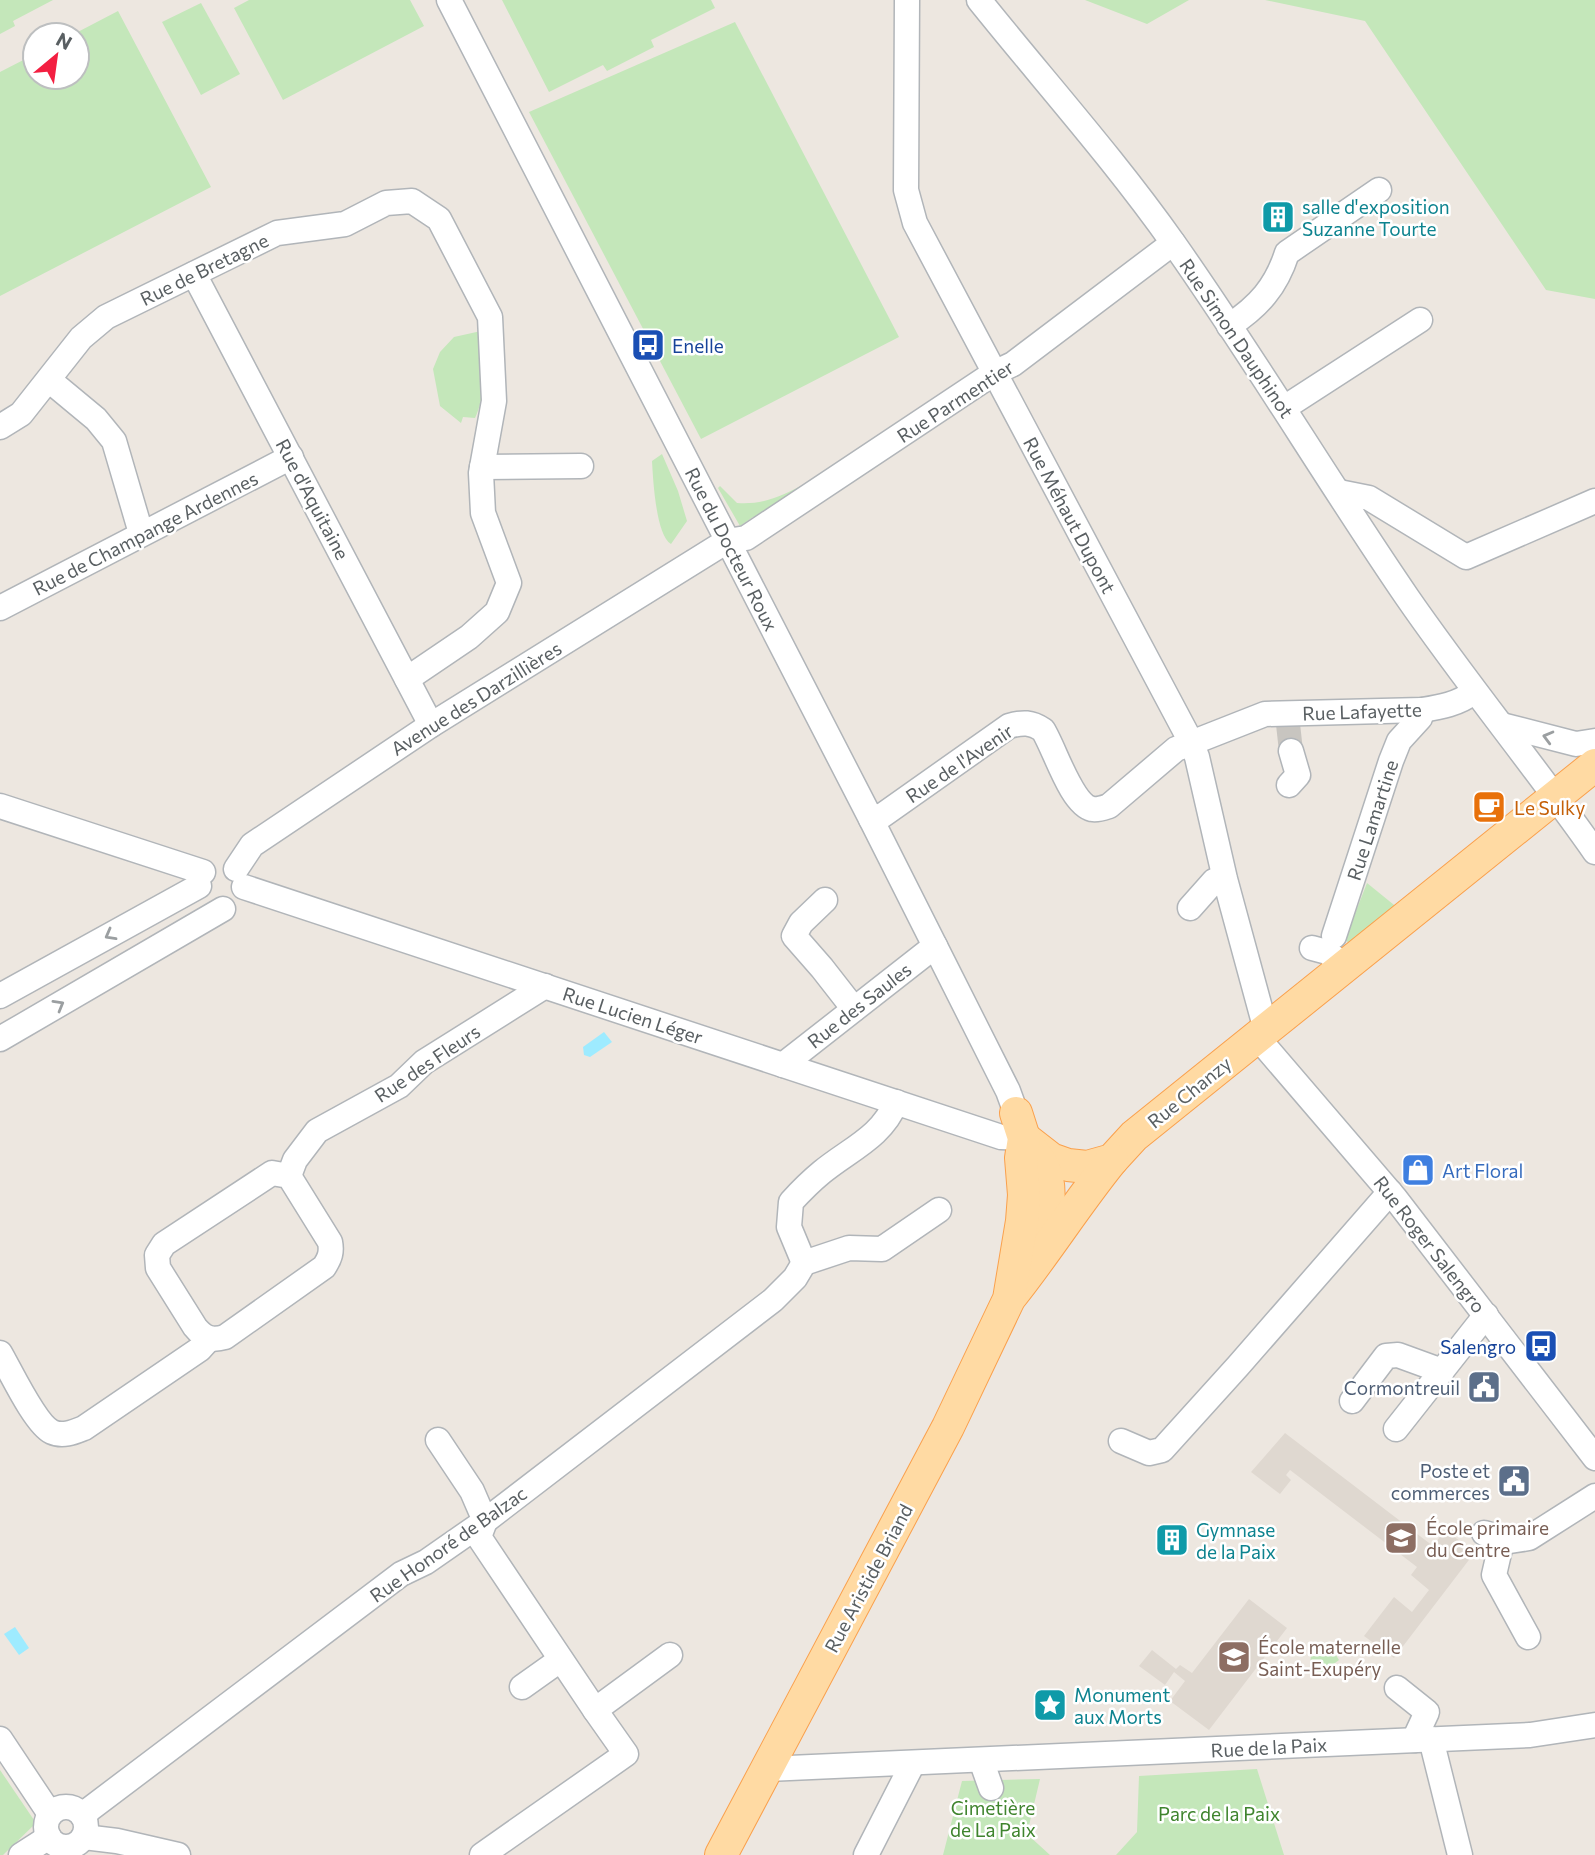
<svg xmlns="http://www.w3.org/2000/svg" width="1595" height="1855" viewBox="0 0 1595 1855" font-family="Commissioner,sans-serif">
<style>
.education{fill:#dfd8d0}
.green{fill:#c4e7ba}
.water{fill:#9eebff}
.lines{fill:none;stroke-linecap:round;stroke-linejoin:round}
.minor-tunnel{stroke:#c8c5c0;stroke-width:24;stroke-dasharray:24 12;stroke-linecap:butt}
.minor-casing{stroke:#b1b5b9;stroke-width:27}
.major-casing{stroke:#faa04c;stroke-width:34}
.minor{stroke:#fff;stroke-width:24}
.major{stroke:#ffdaa3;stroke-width:32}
.oneway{stroke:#9b9fa1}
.labels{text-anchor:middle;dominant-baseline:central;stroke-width:5;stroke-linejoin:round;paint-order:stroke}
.culture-label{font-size:19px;fill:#0d838f;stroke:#fff;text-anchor:start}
.street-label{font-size:19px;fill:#595f62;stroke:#fff}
.transit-label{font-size:19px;fill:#164399;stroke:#fff;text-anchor:start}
.food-label{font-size:19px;fill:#c56008;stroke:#fff;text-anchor:start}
.shop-label{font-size:19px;fill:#366cbe;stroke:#fff;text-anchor:start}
.service-label{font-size:19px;fill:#4e5e75;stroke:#fff;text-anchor:end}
.education-label{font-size:19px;fill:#785e54;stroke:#fff;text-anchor:start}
.park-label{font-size:19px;fill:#3f842e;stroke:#fff}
</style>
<rect width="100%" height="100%" fill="#ede7e0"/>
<!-- education -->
<g class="education">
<path d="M1285,1433L1433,1546L1445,1530L1475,1552L1394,1658L1364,1636L1394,1597L1412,1612L1429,1590L1411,1575L1417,1567L1290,1470L1286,1475L1291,1480L1280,1494L1251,1472Z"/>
<path d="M1249,1599L1287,1628L1209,1730L1170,1701L1185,1681L1174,1672L1165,1685L1139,1666L1152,1650L1176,1669L1180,1665L1192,1673Z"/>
</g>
<!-- green -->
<g class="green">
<path d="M0,0H53L13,21L15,26L0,34Z"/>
<path d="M249,0H410L424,26L283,100L234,8Z"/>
<path d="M502,0H711L715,8L651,40L654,47L607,71L603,65L549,92Z"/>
<path d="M1085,0H1189L1147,24Z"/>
<path d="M1265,0H1595V299L1546,290L1365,21Z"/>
<path d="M201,3L240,74L201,95L162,22Z"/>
<path d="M118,11L211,187L0,296V72L35,54V77H77V35H72Z"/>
<path d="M735,22L899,337L701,439L529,112Z"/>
<path d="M481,331C490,351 485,398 475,418L463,417L461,423L440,406L433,369L440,352L454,337Z"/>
<path d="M662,454L678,491L687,521L671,544C656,536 653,479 652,461Z"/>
<path d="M807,483L812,484L758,521L753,517L740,526L718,488L720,486L737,503C765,505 783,495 807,483Z"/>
<path d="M1367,883L1399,909L1352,947L1345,939Z"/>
<path d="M1331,1647L1339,1660L1327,1669L1325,1674L1310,1672L1311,1654H1324Z"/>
<path d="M1257,1769L1284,1855H1116L1137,1832L1139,1776Z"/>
<path d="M0,1770L36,1823L3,1855H0Z"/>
<path d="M1040,1779L1027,1834L1050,1855H943L962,1781Z"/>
</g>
<!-- water -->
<g class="water">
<path d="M604,1032L612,1042L590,1057L584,1055L583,1047Z"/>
<path d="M15,1627L29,1648L19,1655L4,1634Z"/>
</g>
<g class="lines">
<!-- minor-tunnel -->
<path class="minor-tunnel" d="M1288,724L1291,751"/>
<defs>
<g id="minor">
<path d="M449,0L871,819L1008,1091L1016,1113"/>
<path d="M907,0L906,190L915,223L1191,742L1197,757L1225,879L1266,1030"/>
<path d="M979,0C1044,81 1114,159 1174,244C1255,359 1327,480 1407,597C1467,684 1534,765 1595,852"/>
<path d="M194,274L431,725"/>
<path d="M1229,326C1259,306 1276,287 1287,253L1379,190"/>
<path d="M49,380L96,419L114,441L141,533"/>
<path d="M1284,408L1420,320"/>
<path d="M0,427L21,414L81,338L106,317L277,233L345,224L386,203L412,201L439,219L490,317L494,401L481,473L483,513L509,583L497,612L469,637L407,679"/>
<path d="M482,467L581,466"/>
<path d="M1339,492L1369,498L1466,557L1595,501"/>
<path d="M0,608L291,457"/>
<path d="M1502,725L1576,744L1595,741"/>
<path d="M1289,785L1298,775L1291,751"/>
<path d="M0,806L203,872"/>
<path d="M871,819L883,815L1009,726C1023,722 1031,722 1043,730C1055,749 1071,804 1092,809C1098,810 1103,808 1109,806L1176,749L1265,714L1422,710C1441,707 1458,704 1474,692"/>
<path d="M236,869L252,845L431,725L727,541L746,538L994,373L1013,364L1173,243"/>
<path d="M244,887L1001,1137L1024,1138"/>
<path d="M825,900L801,923L794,936L822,968L854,1009"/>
<path d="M1190,908L1214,881"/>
<path d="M1334,936L1391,761L1399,741L1420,718L1422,710"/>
<path d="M1312,948L1327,952L1345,966"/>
<path d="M0,996L199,886"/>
<path d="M1257,1037L1395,1198L1595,1458"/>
<path d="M0,1039L223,909"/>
<path d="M783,1065L935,946"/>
<path d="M272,1173L289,1176L330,1242C332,1252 330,1258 324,1267L225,1337C211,1341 204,1338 195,1327L158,1268L157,1255L164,1244Z"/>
<path d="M289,1176L295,1160L317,1131L399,1086L424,1062L545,986"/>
<path d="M804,1263L789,1227L791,1202C801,1191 811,1181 822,1172C850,1149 882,1137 896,1102"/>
<path d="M0,1353C10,1370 35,1424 52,1432C63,1437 74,1432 84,1428L200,1349L209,1339"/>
<path d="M1352,1401L1386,1356L1398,1355L1442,1371"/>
<path d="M1396,1429L1486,1315"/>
<path d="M438,1440L472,1491L485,1521L479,1537L595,1710"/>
<path d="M1121,1441L1149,1453L1162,1450L1238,1366L1390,1192"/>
<path d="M1484,1533L1510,1541L1529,1538L1595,1496"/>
<path d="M1502,1540L1494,1575L1528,1637"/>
<path d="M522,1687L560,1660"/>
<path d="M1397,1688L1427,1712L1414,1740"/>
<path d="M0,1739L50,1814"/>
<path d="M1431,1739L1460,1855"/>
<path d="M981,1760L991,1788"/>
<path d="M767,1769L1530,1735L1595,1725"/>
<circle cx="66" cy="1827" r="20"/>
<path d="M83,1816L90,1809L401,1574L426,1562L485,1521L773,1300L795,1278L804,1263L849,1248L882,1249L939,1210"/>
<path d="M84,1837L117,1841L178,1855"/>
<path d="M21,1855L49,1837"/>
<path d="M482,1855L626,1754L595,1710L670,1655"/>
<path d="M866,1855L913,1763"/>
</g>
<g id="major">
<path d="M1024,1138L1051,1159L1068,1165L1087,1167L1112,1160L1134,1136L1595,765"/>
<path d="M1027,1143C1033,1151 1039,1159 1043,1167C1055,1191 1045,1225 1039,1250"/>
<path d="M1012,1295C1047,1251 1077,1203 1112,1160"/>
<path d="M721,1855L948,1427L1009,1299L1022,1221L1024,1195L1021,1158L1024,1138L1016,1113"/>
</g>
</defs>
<!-- minor casing -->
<use href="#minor" class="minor-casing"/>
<!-- major casing -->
<use href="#major" class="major-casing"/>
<!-- minor -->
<use href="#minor" class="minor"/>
<!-- major -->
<use href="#major" class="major"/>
</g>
<!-- one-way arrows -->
<defs><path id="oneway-chevron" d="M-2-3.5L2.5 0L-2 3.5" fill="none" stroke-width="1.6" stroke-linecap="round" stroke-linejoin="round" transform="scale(1.75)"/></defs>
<g class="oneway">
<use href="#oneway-chevron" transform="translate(1548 737) rotate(-165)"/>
<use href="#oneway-chevron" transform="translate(110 935) rotate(151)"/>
<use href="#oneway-chevron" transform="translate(59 1005) rotate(-30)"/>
</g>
<!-- icons -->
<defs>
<symbol id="building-square" viewBox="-11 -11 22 22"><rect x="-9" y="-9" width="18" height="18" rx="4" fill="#0f9aa8" stroke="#fff"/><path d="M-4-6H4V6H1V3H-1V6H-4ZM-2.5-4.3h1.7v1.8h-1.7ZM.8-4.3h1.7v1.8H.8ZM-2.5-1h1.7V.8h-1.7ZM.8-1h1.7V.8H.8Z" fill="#fff"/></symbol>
<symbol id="bus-square" viewBox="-11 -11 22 22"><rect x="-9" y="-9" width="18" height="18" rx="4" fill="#1a4fb4" stroke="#fff"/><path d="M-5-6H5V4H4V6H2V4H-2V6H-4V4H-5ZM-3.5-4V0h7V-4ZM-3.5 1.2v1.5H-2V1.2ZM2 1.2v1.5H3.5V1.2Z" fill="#fff"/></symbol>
<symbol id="cafe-square" viewBox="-11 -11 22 22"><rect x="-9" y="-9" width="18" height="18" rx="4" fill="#e8710a" stroke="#fff"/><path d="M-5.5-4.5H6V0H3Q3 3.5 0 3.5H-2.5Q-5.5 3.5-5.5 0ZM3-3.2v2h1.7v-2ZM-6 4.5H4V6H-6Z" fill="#fff"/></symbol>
<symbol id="shop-square" viewBox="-11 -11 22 22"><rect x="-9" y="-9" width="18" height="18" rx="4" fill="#3f7fe0" stroke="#fff"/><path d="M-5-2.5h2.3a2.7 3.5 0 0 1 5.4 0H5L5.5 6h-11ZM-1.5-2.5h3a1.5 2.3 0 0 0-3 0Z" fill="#fff"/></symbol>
<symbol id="civic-square" viewBox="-11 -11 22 22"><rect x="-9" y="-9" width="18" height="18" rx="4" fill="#5c6f8a" stroke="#fff"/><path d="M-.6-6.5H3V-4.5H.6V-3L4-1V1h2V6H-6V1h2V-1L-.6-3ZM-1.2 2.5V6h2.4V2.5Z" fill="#fff"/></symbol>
<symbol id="school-square" viewBox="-11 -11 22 22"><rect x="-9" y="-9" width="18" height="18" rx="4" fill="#8d6e63" stroke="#fff"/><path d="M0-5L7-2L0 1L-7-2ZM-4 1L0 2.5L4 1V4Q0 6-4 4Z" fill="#fff"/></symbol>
<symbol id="sight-square" viewBox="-11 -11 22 22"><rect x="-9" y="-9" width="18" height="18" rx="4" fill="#0f9aa8" stroke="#fff"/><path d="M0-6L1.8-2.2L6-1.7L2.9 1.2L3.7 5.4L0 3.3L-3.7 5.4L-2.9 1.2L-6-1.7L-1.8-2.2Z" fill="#fff"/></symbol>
</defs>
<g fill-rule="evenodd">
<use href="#building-square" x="1259" y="198" width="38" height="38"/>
<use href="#bus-square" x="629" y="326" width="38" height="38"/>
<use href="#cafe-square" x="1470" y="788" width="38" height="38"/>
<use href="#shop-square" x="1399" y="1151" width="38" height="38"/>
<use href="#bus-square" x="1522" y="1327" width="38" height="38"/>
<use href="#civic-square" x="1465" y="1368" width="38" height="38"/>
<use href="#civic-square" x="1495" y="1462" width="38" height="38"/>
<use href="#school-square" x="1382" y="1519" width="38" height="38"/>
<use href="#building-square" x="1153" y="1521" width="38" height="38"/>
<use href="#school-square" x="1215" y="1638" width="38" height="38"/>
<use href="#sight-square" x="1031" y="1686" width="38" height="38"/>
</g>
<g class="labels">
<!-- culture labels -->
<g class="culture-label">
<text x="1302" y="206">salle d'exposition<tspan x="1302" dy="22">Suzanne Tourte</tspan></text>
<text x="1196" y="1529">Gymnase<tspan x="1196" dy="22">de la Paix</tspan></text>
<text x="1074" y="1694">Monument<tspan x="1074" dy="22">aux Morts</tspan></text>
</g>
<!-- street labels -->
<g class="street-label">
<text transform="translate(204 269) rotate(-26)">Rue de Bretagne</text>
<text transform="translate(1237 338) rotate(56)">Rue Simon Dauphinot</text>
<text transform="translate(955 401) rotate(-33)">Rue Parmentier</text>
<text transform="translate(313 499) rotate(62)">Rue d'Aquitaine</text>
<text transform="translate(1070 515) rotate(62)">Rue Méhaut Dupont</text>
<text transform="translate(145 533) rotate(-27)">Rue de Champange Ardennes</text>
<text transform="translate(732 549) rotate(63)">Rue du Docteur Roux</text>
<text transform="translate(476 698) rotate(-32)">Avenue des Darzillières</text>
<text transform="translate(1362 711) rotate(-2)">Rue Lafayette</text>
<text transform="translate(959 763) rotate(-34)">Rue de l'Avenir</text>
<text transform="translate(1372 820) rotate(-72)">Rue Lamartine</text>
<text transform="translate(859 1005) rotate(-38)">Rue des Saules</text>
<text transform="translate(633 1015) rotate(18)">Rue Lucien Léger</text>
<text transform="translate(427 1063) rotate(-34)">Rue des Fleurs</text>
<text transform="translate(1189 1092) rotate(-39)">Rue Chanzy</text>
<text transform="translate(1430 1244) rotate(52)">Rue Roger Salengro</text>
<text transform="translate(448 1544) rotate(-35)">Rue Honoré de Balzac</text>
<text transform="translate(868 1578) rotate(-62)">Rue Aristide Briand</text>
<text transform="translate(1269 1747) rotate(-3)">Rue de la Paix</text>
</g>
<!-- transit labels -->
<g class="transit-label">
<text x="672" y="345">Enelle</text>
<text x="1516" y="1346" text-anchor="end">Salengro</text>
</g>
<!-- food labels -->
<g class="food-label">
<text x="1514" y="807">Le Sulky</text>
</g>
<!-- shop labels -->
<g class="shop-label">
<text x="1442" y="1170">Art Floral</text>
</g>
<!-- service labels -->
<g class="service-label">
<text x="1460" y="1387">Cormontreuil</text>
<text x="1490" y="1470">Poste et<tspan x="1490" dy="22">commerces</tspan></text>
</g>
<!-- education labels -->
<g class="education-label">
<text x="1426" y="1527">École primaire<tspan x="1426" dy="22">du Centre</tspan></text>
<text x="1258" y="1646">École maternelle<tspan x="1258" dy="22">Saint-Exupéry</tspan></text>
</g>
<!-- park labels -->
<g class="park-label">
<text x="993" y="1807">Cimetière<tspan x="993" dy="22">de La Paix</tspan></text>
<text x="1219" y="1813">Parc de la Paix</text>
</g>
</g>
<!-- north arrow -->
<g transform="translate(56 56) rotate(29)"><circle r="33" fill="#ffffff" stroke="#bdbfc0" stroke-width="2"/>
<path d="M0-5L12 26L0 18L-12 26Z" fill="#f31f41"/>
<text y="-10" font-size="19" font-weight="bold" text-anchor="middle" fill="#595f62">N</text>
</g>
</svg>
